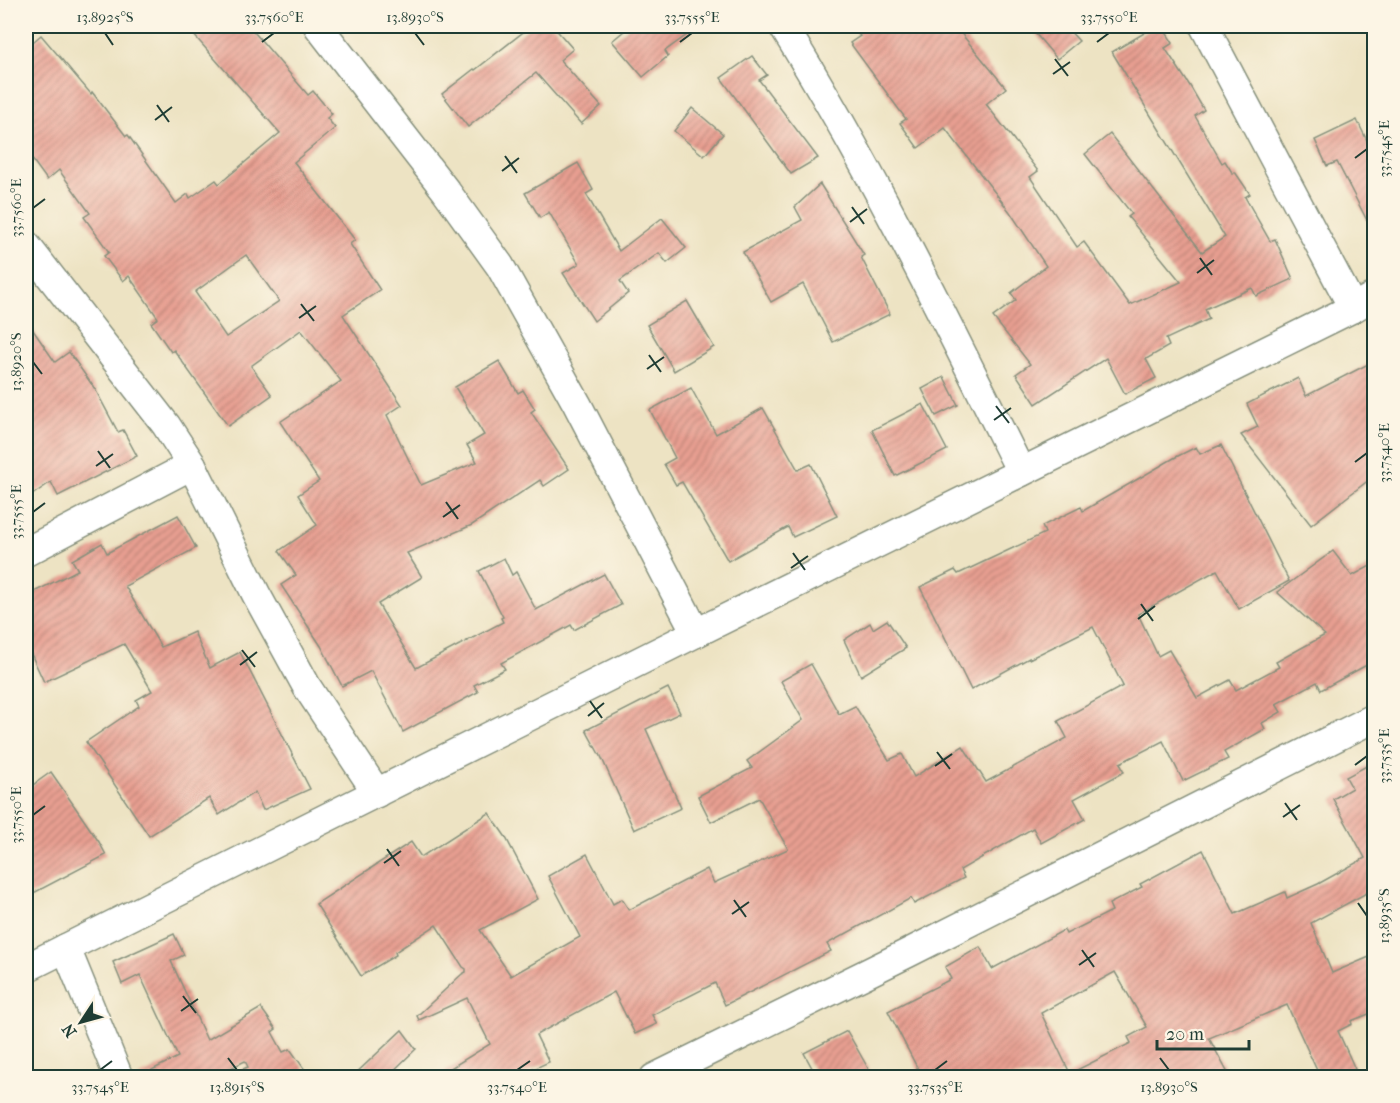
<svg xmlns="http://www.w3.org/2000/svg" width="1400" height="1103" viewBox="0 0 1400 1103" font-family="'IM FELL French Canon',serif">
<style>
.building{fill:url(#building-hatch);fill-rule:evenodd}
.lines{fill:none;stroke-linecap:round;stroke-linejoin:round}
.minor-casing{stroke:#86907c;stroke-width:31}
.minor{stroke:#fff;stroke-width:28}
.ticks{fill:none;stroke:#1f3d34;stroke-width:2}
.neatline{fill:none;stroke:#1f3d34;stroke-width:2}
.ticks-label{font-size:15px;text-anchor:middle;fill:#1f3d34}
</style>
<defs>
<pattern id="building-hatch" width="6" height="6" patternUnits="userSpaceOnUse" patternTransform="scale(1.5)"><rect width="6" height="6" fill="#e89f91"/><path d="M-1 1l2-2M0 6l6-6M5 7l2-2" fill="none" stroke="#bb8377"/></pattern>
</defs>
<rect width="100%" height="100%" fill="#fcf5e5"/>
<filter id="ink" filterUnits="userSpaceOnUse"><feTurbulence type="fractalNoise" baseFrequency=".0167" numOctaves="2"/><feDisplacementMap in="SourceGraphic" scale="12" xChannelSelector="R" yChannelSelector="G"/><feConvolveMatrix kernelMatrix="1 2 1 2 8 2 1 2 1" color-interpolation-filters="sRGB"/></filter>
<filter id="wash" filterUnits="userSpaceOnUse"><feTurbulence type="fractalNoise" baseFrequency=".008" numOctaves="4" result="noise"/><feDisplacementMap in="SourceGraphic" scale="24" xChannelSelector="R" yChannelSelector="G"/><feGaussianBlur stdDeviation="1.35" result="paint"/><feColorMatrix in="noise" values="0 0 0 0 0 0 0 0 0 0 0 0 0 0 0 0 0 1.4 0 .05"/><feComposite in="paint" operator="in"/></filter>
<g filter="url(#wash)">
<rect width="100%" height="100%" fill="#ede3c3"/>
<g id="blocks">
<!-- building -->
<g class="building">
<path d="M186,26H249L308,95L313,91L332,114L327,118L335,128L294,162L355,240L350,244L380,290L343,315L402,405L387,415L421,485L477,462L467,445L484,435L455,387L499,361L518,393L523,390L535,409L531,412L569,469L544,486L540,480L472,525L407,553L422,577L378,604L416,668L503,622L501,618L503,617L479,571L504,558L512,575L516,572L536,610L604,574L621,605L574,630L571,625L501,663L505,669L474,685L478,692L403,732L371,671L342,686L321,646L281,585L296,575L279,551L317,525L298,495L319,481L280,422L341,381L301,330L251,366L272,395L228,426L174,350L171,352L151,323L158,318L129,276L123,281L104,256L109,252L84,217L90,213L59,170L47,180L26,151V48L41,35L91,94L92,92L126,136L128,135L176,203L188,194L190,198L216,180L219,184L280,133ZM246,255L279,301L226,337L195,292Z"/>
<path d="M531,26H553L573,49L560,60L601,106L581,124L536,73L468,127L442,94L474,69L475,70Z"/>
<path d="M630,26H699L665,51L668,56L643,77L612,41Z"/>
<path d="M851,26H955L1006,88L986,104L1038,171L1030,177L1077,247L1084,242L1130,305L1181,282L1128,217L1132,214L1085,154L1110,134L1202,252L1225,237L1112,52L1156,26H1162L1173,43L1165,48L1190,86L1204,110L1195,116L1222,163L1225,161L1233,174L1235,172L1250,194L1245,197L1270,241L1275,239L1293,279L1256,296L1252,288L1205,309L1209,319L1166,339L1169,346L1146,359L1156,378L1125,394L1106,358L1036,404L1016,374L1030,364L993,317L1016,300L1011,293L1046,266L1010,212L945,128L918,148L900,123L906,119L850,43L860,36Z"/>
<path d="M1029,26H1065L1079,41L1057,59Z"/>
<path d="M752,56L767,75L759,80L818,158L791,174L721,78Z"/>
<path d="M692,108L723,134L704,156L674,131Z"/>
<path d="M1357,120L1374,155V234L1337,162L1327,166L1315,140Z"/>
<path d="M578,163L593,190L586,194L619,251L662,218L686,248L667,263L659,253L620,281L628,293L594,321L563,273L579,264L549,212L540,218L525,193Z"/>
<path d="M820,184L864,255L861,257L890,314L833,342L803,284L771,302L743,252L802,220L795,207Z"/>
<path d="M687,301L714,347L674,371L647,325Z"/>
<path d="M26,320L55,362L69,352L95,389L118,432L123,430L137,456L58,496L51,482L26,499Z"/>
<path d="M1374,361V476L1311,525L1241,435L1258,427L1247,404L1298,378L1306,396Z"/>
<path d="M944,377L958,405L936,416L922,389Z"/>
<path d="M691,388L716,434L763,408L798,470L811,464L837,516L793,537L788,527L728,561L682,482L676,485L664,464L675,458L650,410Z"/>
<path d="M923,404L947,450L895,476L872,430Z"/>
<path d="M1221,445L1289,581L1239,609L1217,570L1138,614L1158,656L1169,650L1197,698L1230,680L1236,690L1279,667L1276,662L1325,635L1277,592L1333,551L1352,576L1374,564V661L1321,690L1317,682L1276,704L1281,712L1262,723L1265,729L1224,752L1228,759L1183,781L1163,741L1120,763L1124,772L1074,799L1085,819L1041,843L1033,828L960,870L964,878L914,904L911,898L827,944L831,951L725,1005L715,983L652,1015L657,1024L635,1034L614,992L536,1035L549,1062L516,1077H436L490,1044L467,998L419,1020L417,1016L462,974L466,972V969L463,967L436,925L395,952L396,955L361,976L316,904L411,842L421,857L489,813L505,836L538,899L480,930L511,976L580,937L548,876L587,854L613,904L622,899L629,910L707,869L714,883L788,849L759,798L711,822L698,796L752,768L747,761L803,720L781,681L811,664L839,714L855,706L889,760L902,754L914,777L963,746L986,782L1067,738L1058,721L1123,686L1093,627L1029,659V658L971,690L920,587L955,570L958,574L1045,533L1042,526L1081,507L1083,511L1174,458L1196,447L1200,454Z"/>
<path d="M178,515L196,548L125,586L161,647L194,632L210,668L240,652L310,789L263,810L255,792L219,815L209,798L149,836L86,742L139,706L136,700L152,691L124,644L44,682L26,643V596L78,570L72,560L102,543L107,553Z"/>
<path d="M887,620L906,648L861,676L844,640L870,623L873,629Z"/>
<path d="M668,688L680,713L646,729L681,808L634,830L600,754H599L586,730Z"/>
<path d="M1374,762V889L1311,923L1332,973L1374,955V1012L1351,1021L1352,1024L1338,1031L1355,1069L1336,1077H1320L1287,1005L1209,1038L1230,1077H1063L1131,1043L1128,1037L1147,1027L1115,972L1041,1013L1069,1071L1055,1077H922L888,1011L951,979L945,967L980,947L992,969L1064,930L1066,934L1112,911L1109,904L1142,887L1140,884L1203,850L1235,914L1285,892L1287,898L1318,884L1365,858L1333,799L1352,788L1346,777Z"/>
<path d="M51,772L99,842L106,855L26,897V790Z"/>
<path d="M174,934L184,955L171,961L207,1040L261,1008L276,1029L272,1032L283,1052L290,1049L310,1077H224L248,1067L245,1061L213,1077H138L178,1057L140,975L122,984L113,962Z"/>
<path d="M402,1030L416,1049L387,1077H352Z"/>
<path d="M847,1031L873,1077H817L804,1053Z"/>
</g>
</g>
</g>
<g filter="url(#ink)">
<use href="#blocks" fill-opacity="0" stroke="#86907c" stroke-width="1.5"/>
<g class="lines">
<defs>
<g id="minor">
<path d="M318,26L446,191L500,266L577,404L696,633"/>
<path d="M783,26C872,169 946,321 1021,472"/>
<path d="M1204,26L1353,308"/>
<path d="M26,245L166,425L192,465L256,594L307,687L377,793"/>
<path d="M26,552L192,465"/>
<path d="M66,948L119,1078"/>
<path d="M26,968L696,633L1353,308L1374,296"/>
<path d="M654,1078L908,953L1374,718"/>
</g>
</defs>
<!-- minor casing -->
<use href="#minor" class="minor-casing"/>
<!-- minor -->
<use href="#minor" class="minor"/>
</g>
</g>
<!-- ticks -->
<path class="ticks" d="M105,33L113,45M415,33L424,45M262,42L274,33M680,42L692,33M1097,42L1109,33M1055,59L1068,76M1053,74L1070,62M157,105L169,122M155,120L172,107M505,156L517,173M1355,158L1367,149M502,171L519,158M852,207L864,224M33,208L45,199M850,222L867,209M1200,258L1212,275M1197,273L1214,260M301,304L314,321M299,318L316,306M649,355L661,372M33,362L42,374M647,369L664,357M996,406L1009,423M994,420L1011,408M98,451L110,468M1355,462L1367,453M96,466L113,454M446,502L458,519M33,512L45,503M443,517L460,505M793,553L805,570M791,568L808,556M1141,604L1153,621M1138,619L1155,606M242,650L255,667M240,665L257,652M590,701L602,718M588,716L604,703M937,752L950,769M1355,765L1367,756M935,766L952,754M1285,803L1297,820M33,815L45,806M1283,817L1300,805M387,849L399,866M384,863L401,851M734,900L746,917M1358,903L1367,916M732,914L749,902M1082,950L1094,967M1079,965L1096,953M183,996L196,1013M181,1011L198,999M228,1058L237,1070M1160,1058L1169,1070M100,1070L112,1061M517,1070L530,1061M935,1070L947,1061"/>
<!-- margin -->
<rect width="1400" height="1103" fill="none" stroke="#fcf5e5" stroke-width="66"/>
<!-- north arrow -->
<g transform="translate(81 1022) rotate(234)" stroke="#fcf5e5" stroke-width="4.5" paint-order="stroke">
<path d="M0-4.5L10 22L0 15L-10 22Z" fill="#1f3d34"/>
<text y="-9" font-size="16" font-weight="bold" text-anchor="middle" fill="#1f3d34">N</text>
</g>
<!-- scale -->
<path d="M1157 1040v9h92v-9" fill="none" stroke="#1f3d34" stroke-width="3"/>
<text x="1166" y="1040" font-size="18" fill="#1f3d34" stroke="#fcf5e5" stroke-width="4.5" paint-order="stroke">20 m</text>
<rect x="33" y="33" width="1334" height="1037" class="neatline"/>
<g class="ticks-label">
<text x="105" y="22">13.8925°S</text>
<text x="274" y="22">33.7560°E</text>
<text x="415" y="22">13.8930°S</text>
<text x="692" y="22">33.7555°E</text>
<text x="1109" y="22">33.7550°E</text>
<text transform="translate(1384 149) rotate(-90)" y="5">33.7545°E</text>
<text transform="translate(16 208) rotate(-90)" y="5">33.7560°E</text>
<text transform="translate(16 362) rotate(-90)" y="5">13.8920°S</text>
<text transform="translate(1384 453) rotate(-90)" y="5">33.7540°E</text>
<text transform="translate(16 512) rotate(-90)" y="5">33.7555°E</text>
<text transform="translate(1384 756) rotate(-90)" y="5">33.7535°E</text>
<text transform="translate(16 815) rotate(-90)" y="5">33.7550°E</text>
<text transform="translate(1384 916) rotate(-90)" y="5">13.8935°S</text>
<text x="100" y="1092">33.7545°E</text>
<text x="237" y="1092">13.8915°S</text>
<text x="517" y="1092">33.7540°E</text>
<text x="935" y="1092">33.7535°E</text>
<text x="1169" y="1092">13.8930°S</text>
</g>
</svg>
